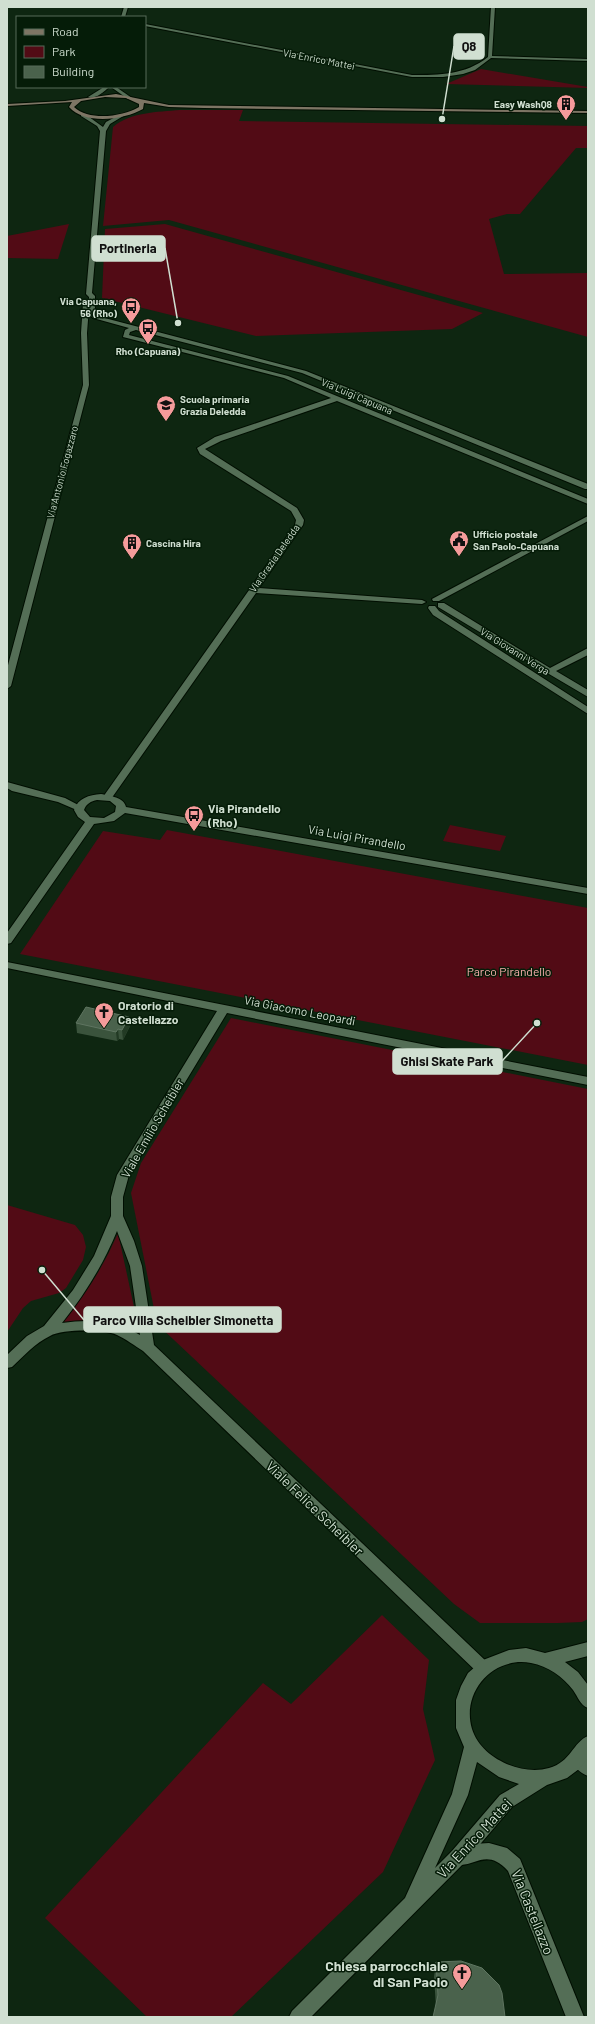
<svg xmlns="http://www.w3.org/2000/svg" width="595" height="2024" viewBox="0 0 595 2024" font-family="Barlow,sans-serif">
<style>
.green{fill:#520b15}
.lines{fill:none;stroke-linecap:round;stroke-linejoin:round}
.minor-casing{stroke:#000e01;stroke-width:2}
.tertiary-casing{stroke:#000e01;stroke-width:2}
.secondary-casing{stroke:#000e01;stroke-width:2}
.minor{fill:#546e56;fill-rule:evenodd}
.tertiary{fill:#546e56;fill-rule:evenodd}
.secondary{fill:#7d7564;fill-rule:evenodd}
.wall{fill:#3a533c}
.shaded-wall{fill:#223a24}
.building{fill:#4a624c;stroke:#5f7561}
.labels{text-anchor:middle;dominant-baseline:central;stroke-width:3;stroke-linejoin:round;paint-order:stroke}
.far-street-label{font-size:10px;fill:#d0dfd1;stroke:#051c08}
.far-poi-label{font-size:10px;font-weight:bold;fill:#d0dfd1;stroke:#051c08;text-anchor:start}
.poi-label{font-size:12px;font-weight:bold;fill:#d0dfd1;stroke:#051c08;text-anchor:start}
.street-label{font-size:12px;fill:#d0dfd1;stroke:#051c08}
.park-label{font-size:12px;fill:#fcafae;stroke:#051c08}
.near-street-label{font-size:14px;fill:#d0dfd1;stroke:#051c08}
.near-poi-label{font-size:14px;font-weight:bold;fill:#d0dfd1;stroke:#051c08;text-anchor:end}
.leader{fill:none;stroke:#d0dfd1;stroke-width:1.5}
.callout-dot{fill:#d0dfd1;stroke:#051c08;stroke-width:1.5}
.callout{fill:#d0dfd1;stroke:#d0dfd1;stroke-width:1.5}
.callout-label{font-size:13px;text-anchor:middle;font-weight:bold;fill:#111}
</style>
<rect width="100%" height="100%" fill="#0e2611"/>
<!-- green -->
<g class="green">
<path d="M481,69L588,87V88L446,84Z"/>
<path d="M180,110H243L239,121L588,126V148H576L520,214H507L489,219L504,274L588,273V337L169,220L103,226L113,127C131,112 157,112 180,110Z"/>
<path d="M69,224L58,259L7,258V236Z"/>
<path d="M165,224L483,313L452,329L256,336L102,298L105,229Z"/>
<path d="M450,825L506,836L500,851L443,841Z"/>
<path d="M167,830L588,908V1065L20,954L103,831L160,840Z"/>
<path d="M231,1018L588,1089V1619L582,1622L558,1623H480L454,1604L157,1324L131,1193L141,1163Z"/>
<path d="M7,1205L75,1225L83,1235L86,1247L83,1260L66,1288L59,1293L31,1301L23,1308L7,1332Z"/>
<path d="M118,1233L139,1330L96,1320L58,1325C85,1298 103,1267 118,1233Z"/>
<path d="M382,1615L429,1660L423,1709L435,1760L383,1872L231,2017H147L45,1918L263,1683L291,1704Z"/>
</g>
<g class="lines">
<defs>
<g id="minor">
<path d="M124,7H128L125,17H121Z"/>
<path d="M491,7H495L492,56L588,59V61L491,58L475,70L463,74L443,77H412L145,26V24L412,75C440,75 465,75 488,57Z"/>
<path d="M104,87H109C104,92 94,100 88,97Z"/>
<path d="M111,87H116L132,98L128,99Z"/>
<path d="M81,114H85L103,127L106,122L121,114L125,115L110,124L106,131L92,293L95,296V314L97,316L306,371L588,484V489H585L302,373L136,330L130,332L129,335L288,376L588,499V504L337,401L221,441L205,449L297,508L304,520L303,525L259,588L422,600L426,602L422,604L256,593L111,799L108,800L103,797L295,525L296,520L291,511L200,454L197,448L215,437L331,398L284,378L123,337L125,330L129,328L93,318L89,314V307L87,333L89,385L11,686L7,689V669L83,385L81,333L83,303L86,301L89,303V297L86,294L100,131L97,126L81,116Z"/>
<path d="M588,516V521L439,601H433L432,599Z"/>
<path d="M438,603H444L550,668L588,648V655L556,671L588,690V697L549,674H543V670L438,607Z"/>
<path d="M429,606H435L439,611L588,707V714L433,615L428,608Z"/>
<path d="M7,782L65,798L84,808L79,811L58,802L12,791L7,788Z"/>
<path d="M7,962L588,1077V1085L227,1013L129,1175L123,1197V1216L134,1241L142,1266L154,1345L488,1663L491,1668L488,1673L483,1675L478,1673L143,1351C135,1346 126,1339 117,1335C103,1329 63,1329 50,1336C35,1343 24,1356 12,1367L7,1368V1355L27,1336L44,1326L73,1290L94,1256L111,1216V1197L117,1175L217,1011L7,968ZM117,1231L130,1266L140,1335C115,1320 90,1319 62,1323C85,1294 103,1265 117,1231Z"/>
<path d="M579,1751L588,1757V1776C580,1773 574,1767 571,1759L573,1753Z"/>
<path d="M489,1843L507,1848L520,1859L584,2017H566L508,1871C484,1845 473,1872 452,1863L450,1857L452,1851L474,1844Z"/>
</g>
<g id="tertiary">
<path d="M101,794C110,796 124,797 126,807L588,888V894L125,813L114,821L94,824L11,943L7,944V933L85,822L78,817L74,810C78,798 89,795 101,794ZM97,800L110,801L116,806L115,812L104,818L90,817L84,810C86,804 91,801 97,800Z"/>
<path d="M588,1642V1656L565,1662L578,1672L588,1685V1708C580,1705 578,1697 573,1690C563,1677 548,1666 531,1663C493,1656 461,1692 472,1729C481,1758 521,1776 549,1768C571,1762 573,1742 588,1736V1758L579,1769L567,1778L547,1785L512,1807L464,1863L311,2017H289L292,2011L405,1898L452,1794L464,1747L456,1728V1700L461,1686L468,1673L483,1660L509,1650L526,1648L545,1653ZM477,1762L499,1777L519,1784L500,1795L452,1851L435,1868L468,1795Z"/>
</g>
<path id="secondary" d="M116,94L169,105L588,111V113L204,108L169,107L144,103L143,109C124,120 85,125 69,107L72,102L7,106V104L65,101ZM105,97L126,98L139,104V107C122,117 89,121 74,107L81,101Z"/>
</defs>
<!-- minor casing -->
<use href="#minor" class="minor-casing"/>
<!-- tertiary casing -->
<use href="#tertiary" class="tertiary-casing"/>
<!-- secondary casing -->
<use href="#secondary" class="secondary-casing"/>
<!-- minor -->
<use href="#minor" class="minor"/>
<!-- tertiary -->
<use href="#tertiary" class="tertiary"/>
<!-- secondary -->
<use href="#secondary" class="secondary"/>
</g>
<!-- wall -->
<g class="wall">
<path d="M76,1023L130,1026L123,1040L119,1039L117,1041L77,1033Z"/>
<path d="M436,1962L505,2017L434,2015L436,2007L434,1977Z"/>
</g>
<!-- shaded-wall -->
<g class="shaded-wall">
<path d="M129,1017L130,1026L123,1040L122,1030Z"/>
<path d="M118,1029L119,1039L117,1041L116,1032Z"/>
</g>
<!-- building -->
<g class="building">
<path d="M86,1007L129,1017L122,1030L118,1029L116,1032L76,1023Z"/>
<path d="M461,1961L482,1968L499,1985L502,1993L505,2017H433L438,1995L436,1962Z"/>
</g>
<!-- icons -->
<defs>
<symbol id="building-pin" viewBox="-11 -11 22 30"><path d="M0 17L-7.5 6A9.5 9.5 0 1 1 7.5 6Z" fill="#f59b9b" stroke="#051c08"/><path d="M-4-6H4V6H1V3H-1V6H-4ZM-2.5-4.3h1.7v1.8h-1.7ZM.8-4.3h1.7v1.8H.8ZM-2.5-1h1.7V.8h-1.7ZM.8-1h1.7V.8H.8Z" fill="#111"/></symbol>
<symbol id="bus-pin" viewBox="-11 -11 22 30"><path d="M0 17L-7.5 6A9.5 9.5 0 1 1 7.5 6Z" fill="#f59b9b" stroke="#051c08"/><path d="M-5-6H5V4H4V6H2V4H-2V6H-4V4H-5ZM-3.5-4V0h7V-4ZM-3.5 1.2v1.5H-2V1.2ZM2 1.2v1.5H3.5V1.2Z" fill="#111"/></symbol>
<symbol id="school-pin" viewBox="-11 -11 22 30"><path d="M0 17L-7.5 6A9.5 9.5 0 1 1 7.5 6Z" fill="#f59b9b" stroke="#051c08"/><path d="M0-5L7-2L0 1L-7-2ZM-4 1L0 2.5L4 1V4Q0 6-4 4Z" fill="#111"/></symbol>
<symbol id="civic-pin" viewBox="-11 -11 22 30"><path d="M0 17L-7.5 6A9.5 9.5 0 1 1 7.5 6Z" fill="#f59b9b" stroke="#051c08"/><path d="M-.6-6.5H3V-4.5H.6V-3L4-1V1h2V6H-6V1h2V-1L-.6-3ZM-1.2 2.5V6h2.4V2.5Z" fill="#111"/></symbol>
<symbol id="church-pin" viewBox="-11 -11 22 30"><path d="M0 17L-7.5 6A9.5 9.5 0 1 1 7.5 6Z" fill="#f59b9b" stroke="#051c08"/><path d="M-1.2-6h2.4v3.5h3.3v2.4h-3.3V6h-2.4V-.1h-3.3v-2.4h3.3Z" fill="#111"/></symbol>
</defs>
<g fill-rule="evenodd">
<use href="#building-pin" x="555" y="93" width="22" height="30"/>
<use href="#bus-pin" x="120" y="296" width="22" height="30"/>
<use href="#bus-pin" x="137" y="317" width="22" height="30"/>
<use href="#school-pin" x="155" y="394" width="22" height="30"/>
<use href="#civic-pin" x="448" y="529" width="22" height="30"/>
<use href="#building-pin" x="121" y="532" width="22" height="30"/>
<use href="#bus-pin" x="183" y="804" width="22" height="30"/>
<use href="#church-pin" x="93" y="1001" width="22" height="30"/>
<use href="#church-pin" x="451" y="1962" width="22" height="30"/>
</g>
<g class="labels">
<!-- far-street labels -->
<g class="far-street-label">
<text transform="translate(319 59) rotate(11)">Via Enrico Mattei</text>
<text transform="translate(357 396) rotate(23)">Via Luigi Capuana</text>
<text transform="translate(62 472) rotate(-75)">Via Antonio Fogazzaro</text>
<text transform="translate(274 558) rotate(-55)">Via Grazia Deledda</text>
<text transform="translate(515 651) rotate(32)">Via Giovanni Verga</text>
</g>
<!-- far-poi labels -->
<g class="far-poi-label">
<text x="552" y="104" text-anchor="end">Easy WashQ8</text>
<text x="117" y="301" text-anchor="end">Via Capuana,<tspan x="117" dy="12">56 (Rho)</tspan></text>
<text x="148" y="351" text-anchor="middle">Rho (Capuana)</text>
<text x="180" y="399">Scuola primaria<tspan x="180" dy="12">Grazia Deledda</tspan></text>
<text x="473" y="534">Ufficio postale<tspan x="473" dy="12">San Paolo-Capuana</tspan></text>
<text x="146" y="543">Cascina Hira</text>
</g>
<!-- poi labels -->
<g class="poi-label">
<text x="208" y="808">Via Pirandello<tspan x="208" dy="14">(Rho)</tspan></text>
<text x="118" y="1005">Oratorio di<tspan x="118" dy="14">Castellazzo</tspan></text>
</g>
<!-- street labels -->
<g class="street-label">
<text transform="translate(357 837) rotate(10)">Via Luigi Pirandello</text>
<text transform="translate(300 1010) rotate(11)">Via Giacomo Leopardi</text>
<text transform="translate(152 1128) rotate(-60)">Viale Emilio Scheibler</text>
</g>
<!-- park labels -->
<g class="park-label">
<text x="509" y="971">Parco Pirandello</text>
</g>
<!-- near-street labels -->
<g class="near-street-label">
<text transform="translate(315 1508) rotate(44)">Viale Felice Scheibler</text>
<text transform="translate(474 1838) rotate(-47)">Via Enrico Mattei</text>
<text transform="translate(533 1912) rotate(68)">Via Castellazzo</text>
</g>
<!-- near-poi labels -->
<g class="near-poi-label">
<text x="448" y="1965">Chiesa parrocchiale<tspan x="448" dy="16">di San Paolo</tspan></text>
</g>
</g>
<!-- callouts -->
<path class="leader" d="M442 119L454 46M178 323L165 248M537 1023L502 1061M42 1270L84 1320"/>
<g class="callout-dot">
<circle cx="442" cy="119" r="4"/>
<circle cx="178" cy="323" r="4"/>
<circle cx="537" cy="1023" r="4"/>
<circle cx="42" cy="1270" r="4"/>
</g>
<g class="callout">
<rect x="454" y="34" width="30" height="25" rx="4"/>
<rect x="92" y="236" width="73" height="25" rx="4"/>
<rect x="393" y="1049" width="109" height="25" rx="4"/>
<rect x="84" y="1307" width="197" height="25" rx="4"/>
</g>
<g class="callout-label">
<text x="469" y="51">Q8</text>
<text x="128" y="253">Portineria</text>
<text x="447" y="1066">Ghisi Skate Park</text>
<text x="183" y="1325">Parco Villa Scheibler Simonetta</text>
</g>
<!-- border -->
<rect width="595" height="2024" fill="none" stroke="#d0dfd1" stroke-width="16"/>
<!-- legend -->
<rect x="16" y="16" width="130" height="72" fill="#051c08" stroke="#566a58"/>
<rect x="24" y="29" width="20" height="6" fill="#7d7564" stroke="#566a58"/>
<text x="52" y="36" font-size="12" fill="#d0dfd1">Road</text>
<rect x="24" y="46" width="20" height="12" fill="#520b15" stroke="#566a58"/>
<text x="52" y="56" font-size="12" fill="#d0dfd1">Park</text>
<rect x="24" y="66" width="20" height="12" fill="#4a624c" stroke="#566a58"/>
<text x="52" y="76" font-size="12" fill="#d0dfd1">Building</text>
</svg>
